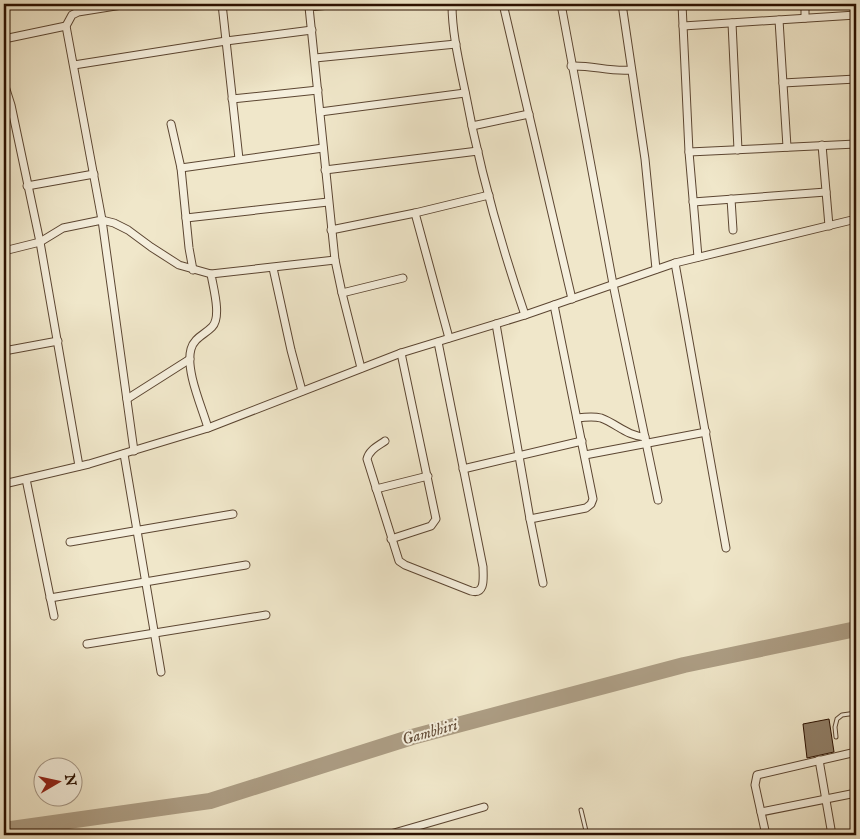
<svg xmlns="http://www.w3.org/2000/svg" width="860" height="839" viewBox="0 0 860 839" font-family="'IM FELL English',serif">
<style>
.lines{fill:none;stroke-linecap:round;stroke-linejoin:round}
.river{stroke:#ad9e85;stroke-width:16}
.building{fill:#918069;stroke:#2b1000}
.service-casing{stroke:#5c4632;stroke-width:5}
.minor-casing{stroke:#5c4632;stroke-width:9}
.service{stroke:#f5efdd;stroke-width:3}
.minor{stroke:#f5efdd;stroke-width:7}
.labels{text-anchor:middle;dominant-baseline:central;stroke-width:4;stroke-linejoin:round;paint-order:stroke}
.water-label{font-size:16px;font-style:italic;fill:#66503c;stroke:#f5efdd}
</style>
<rect width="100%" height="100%" fill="#f0e7ca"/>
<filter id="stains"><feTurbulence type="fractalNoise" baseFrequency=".004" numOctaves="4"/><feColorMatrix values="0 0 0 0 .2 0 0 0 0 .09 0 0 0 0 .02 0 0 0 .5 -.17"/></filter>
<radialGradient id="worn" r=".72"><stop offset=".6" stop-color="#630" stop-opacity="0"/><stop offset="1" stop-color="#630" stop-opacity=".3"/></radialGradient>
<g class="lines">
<!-- river -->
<path class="river" d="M4,830L210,801L412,737L684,665L856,629"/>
</g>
<!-- building -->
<path class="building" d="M829,719L834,752L807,758L803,724Z"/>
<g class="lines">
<defs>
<g id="service">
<path d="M836,737L835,727L837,719L842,715L856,713"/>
<path d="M581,810L587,835"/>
</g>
<g id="minor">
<path d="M128,4L78,12L72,15L66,26L102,220L134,451"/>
<path d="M222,4L239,159"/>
<path d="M452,4C452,33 459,62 465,91C479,167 500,242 525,315"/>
<path d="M503,4L572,299"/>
<path d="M561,4L613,284L658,500"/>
<path d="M622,4L645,159L656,269"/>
<path d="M682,4L689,152L698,257"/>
<path d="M805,4V18"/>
<path d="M779,20L787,147"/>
<path d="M732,23L738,150"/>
<path d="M683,26L856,15"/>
<path d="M4,39L66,26"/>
<path d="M315,58L456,44"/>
<path d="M74,65L226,41L312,30"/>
<path d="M571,66C592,65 610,72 631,70"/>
<path d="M4,83L11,105L40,242L79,466"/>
<path d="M783,83L856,79"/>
<path d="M232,99L318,90"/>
<path d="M320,112L465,93"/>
<path d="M171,124L181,168L189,248L193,270"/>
<path d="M472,126L529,114"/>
<path d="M822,145L829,226"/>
<path d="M689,152L856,144"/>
<path d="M181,168L323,148"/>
<path d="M325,170L478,151"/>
<path d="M27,186L94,174"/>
<path d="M731,199L733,230"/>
<path d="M693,202L826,192"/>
<path d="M415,213L449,338"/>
<path d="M186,218L328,202"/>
<path d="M331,230L415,213L489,195"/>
<path d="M4,251L40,242L63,228L102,220L114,223L128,230L151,247L179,265L211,274"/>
<path d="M335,260L342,293L361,368"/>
<path d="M675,263L726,548"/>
<path d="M273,268L291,350L302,391"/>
<path d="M342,293L403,278"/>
<path d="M496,324L530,519L543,583"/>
<path d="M4,338L6,351"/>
<path d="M4,351L58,341"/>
<path d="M127,399L190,359"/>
<path d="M577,418C585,417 593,416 601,418C617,424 627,436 645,437"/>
<path d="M208,428C202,407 185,370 191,349C194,338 204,335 212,327C222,317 213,287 211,274L335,260L309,7L340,4"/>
<path d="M385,441C378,446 369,450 367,459L399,561L405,565L471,591C486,595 483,577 483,567L438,342"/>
<path d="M124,454L161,672"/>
<path d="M585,455L706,432"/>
<path d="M463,469L582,441"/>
<path d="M26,479L54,616"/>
<path d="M4,484L89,464L208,428L401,353L525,315L675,263L856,219"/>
<path d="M376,489L428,476"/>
<path d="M530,519L586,508L591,504L593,499L554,305"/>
<path d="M391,539L431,526L436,519L401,353"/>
<path d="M70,542L233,514"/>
<path d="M50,598L246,565"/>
<path d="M87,644L266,615"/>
<path d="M819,760L832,835"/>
<path d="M761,812L856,793"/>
<path d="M387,835L484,807"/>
<path d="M766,835L755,785L757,775L856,752"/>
</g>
</defs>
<!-- service casing -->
<use href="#service" class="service-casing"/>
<!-- minor casing -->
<use href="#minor" class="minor-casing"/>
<!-- service -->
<use href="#service" class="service"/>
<!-- minor -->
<use href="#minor" class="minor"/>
</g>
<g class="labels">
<!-- water labels -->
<g class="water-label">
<text transform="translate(430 733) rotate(-16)">Gambhiri</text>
</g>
</g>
<!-- margin -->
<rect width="860" height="839" fill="none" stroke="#f0e7ca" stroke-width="20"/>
<rect x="5" y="5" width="850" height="829" fill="none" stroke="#2b1000" stroke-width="2.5"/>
<rect x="10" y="10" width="840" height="819" fill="none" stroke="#2b1000"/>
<!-- north arrow -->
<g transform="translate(58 782) rotate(81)"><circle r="24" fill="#f5efdd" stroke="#a49685"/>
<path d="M0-4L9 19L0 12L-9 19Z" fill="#8f2418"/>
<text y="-8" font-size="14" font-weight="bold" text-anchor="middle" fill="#2b1000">N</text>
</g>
<rect width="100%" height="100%" filter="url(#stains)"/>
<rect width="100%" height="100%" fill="url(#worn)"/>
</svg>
